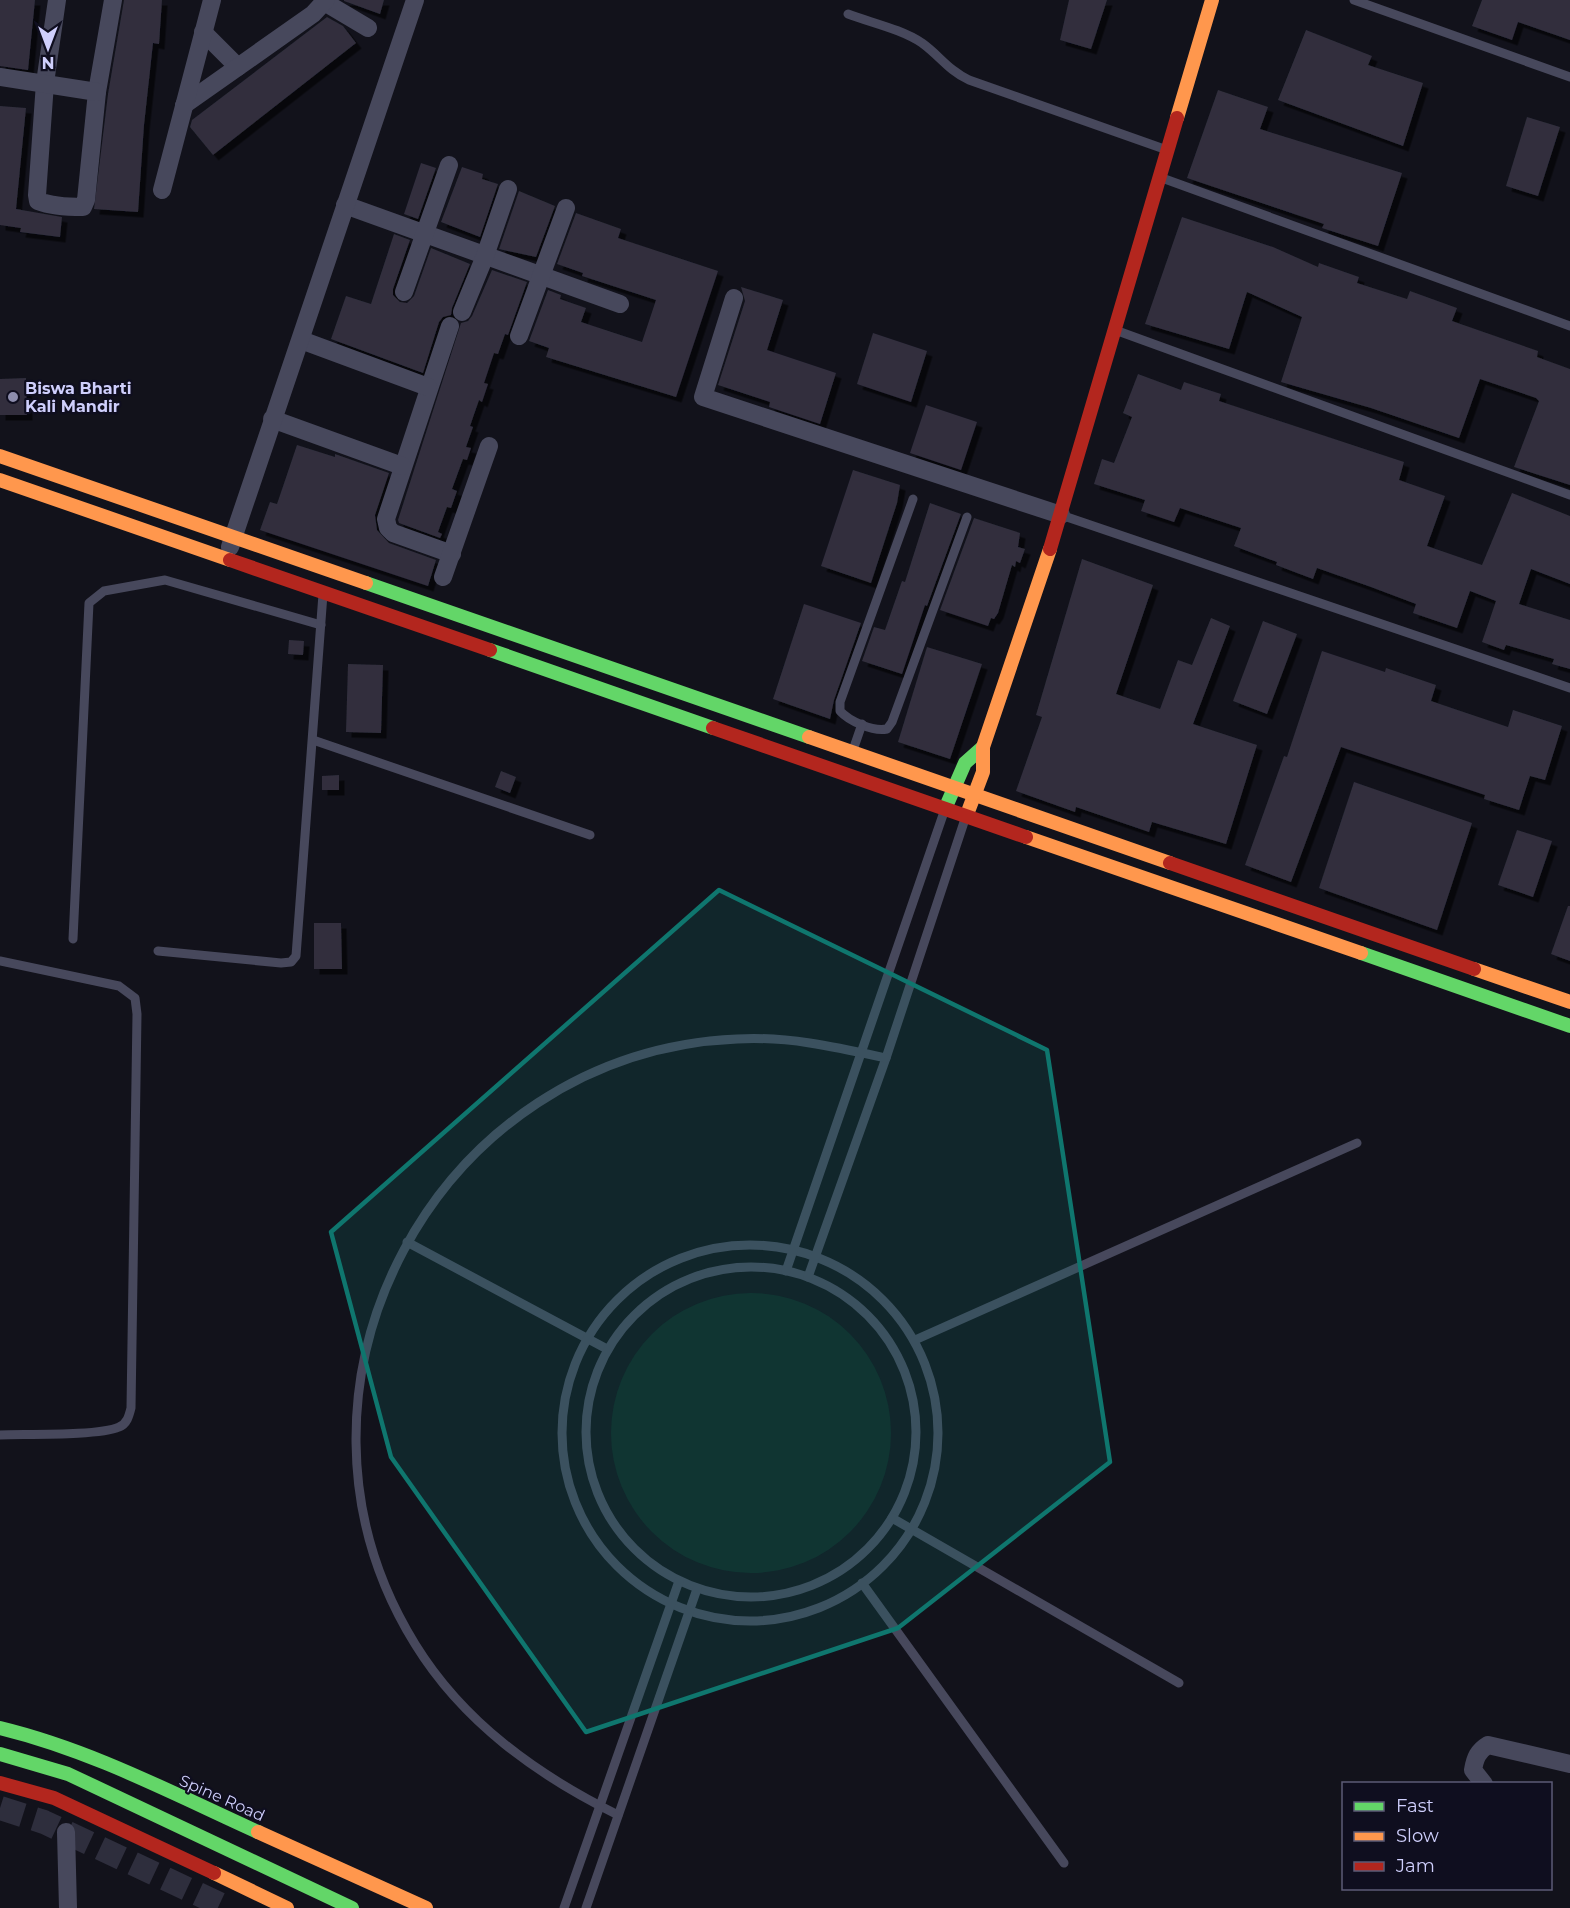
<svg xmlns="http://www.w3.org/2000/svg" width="1570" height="1908" viewBox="0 0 1570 1908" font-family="Montserrat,sans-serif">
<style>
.green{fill:#112524}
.building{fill:#302f3d;filter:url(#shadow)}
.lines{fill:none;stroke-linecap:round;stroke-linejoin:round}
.secondary-tunnel{stroke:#2e2e3d;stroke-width:24;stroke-dasharray:24 12;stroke-linecap:butt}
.lane{stroke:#47485c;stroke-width:9}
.street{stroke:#47485c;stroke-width:18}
.fast{stroke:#63d668;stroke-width:14}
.slow{stroke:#ff974d;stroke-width:14}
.jam{stroke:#b3261e;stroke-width:14}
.marked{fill:#0f766e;fill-opacity:0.2;stroke:#0f766e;stroke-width:4.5;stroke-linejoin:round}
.poi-dot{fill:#8d8dad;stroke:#0f0e1f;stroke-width:2}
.labels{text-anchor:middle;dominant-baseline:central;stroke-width:4.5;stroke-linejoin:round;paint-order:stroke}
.poi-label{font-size:16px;font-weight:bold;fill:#cfcffc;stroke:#0f0e1f;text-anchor:start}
.street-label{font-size:16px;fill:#cfcffc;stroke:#0f0e1f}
</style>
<defs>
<filter id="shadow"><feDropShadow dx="5.5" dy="5.5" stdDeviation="0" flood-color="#0009"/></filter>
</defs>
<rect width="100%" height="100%" fill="#12121b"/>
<!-- green -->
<circle class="green" cx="751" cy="1433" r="140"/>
<!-- building -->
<g class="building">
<path d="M0,0H35L28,70L0,66Z"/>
<path d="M124,0H162L159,44L153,43L144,125L138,212L94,209L108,94Z"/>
<path d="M384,0L380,14L344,1V0Z"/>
<path d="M1069,0H1107L1091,49L1060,40Z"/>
<path d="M1482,0H1570V40L1518,22L1512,40L1472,26Z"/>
<path d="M327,17L343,26L356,43L213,155L190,127L192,120Z"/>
<path d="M1306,30L1372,56L1368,65L1423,83L1403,146L1278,100Z"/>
<path d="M1218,90L1268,107L1260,129L1402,173L1378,246L1322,228L1324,224L1187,178Z"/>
<path d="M0,106L26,108L16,209L62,217L60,237L20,232L21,228L0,225Z"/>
<path d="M1527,117L1560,127L1538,196L1506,186Z"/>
<path d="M421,163L436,168L418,219L404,214Z"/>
<path d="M462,167L483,174L482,179L498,184L480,237L441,222Z"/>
<path d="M519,191L555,206L536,257L499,249Z"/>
<path d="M576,213L621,229L618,238L718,271L676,397L546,357L549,348L529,341L548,290L561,295L560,299L586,308L581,322L642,342L656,300L582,276L583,273L557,264Z"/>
<path d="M1182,217L1273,247L1318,267L1319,263L1359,277L1357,283L1407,299L1410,291L1457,308L1452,321L1538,351L1537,357L1570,369V485L1514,467L1539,401L1536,398L1480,379L1459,438L1371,408L1281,382L1302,317L1247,292L1229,349L1145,324Z"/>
<path d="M394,234L410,240L393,289V295L400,302L407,303L414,296L431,248L470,264L452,308L451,315L443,317L439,322L423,373L331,339L346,296L371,304Z"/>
<path d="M492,270L527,282L508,335L505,334L498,354L494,353L484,383L488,384L482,402L479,400L470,426L473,427L466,447L471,448L467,460L463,459L452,489L457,491L451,508L447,507L438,532L442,534L440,538L399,523L398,520L461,323L468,321L472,316Z"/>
<path d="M741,287L783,300L767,350L836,373L820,424L769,407L770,402L718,385L745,301Z"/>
<path d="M873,333L927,351L911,402L857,384Z"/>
<path d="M1138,374L1181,390L1184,382L1221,394L1219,401L1404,462L1399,480L1445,496L1427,546L1482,565L1512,493L1570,516V584L1531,569L1519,604L1570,620V669L1552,664L1554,659L1506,645L1504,650L1482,642L1496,601L1470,591L1457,628L1413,613L1416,604L1371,587L1317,568L1313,579L1276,565L1277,562L1234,546L1241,528L1180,508L1174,522L1141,511L1145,500L1094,484L1102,459L1114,463L1132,417L1123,413Z"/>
<path d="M26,378L27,415H0V379Z"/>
<path d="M926,405L977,422L961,470L910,453Z"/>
<path d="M297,445L335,457V454L389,473L375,515L377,530L389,543L436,560L428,586L260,530L270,502L277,504Z"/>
<path d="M853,470L900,485L897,503L871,583L821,566Z"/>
<path d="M930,503L961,514L927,606L925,605L902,674L862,661L874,627L885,630L902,581L905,582Z"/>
<path d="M974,518L1020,533L1018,547L1025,549L1020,563L1016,561L1015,567L1012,565L998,613L994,619L991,618L988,626L940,610Z"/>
<path d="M1082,559L1153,585L1116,694L1160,709L1178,660L1192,665L1211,618L1230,626L1193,724L1257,745L1226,844L1152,822L1149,832L1076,807L1075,812L1016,791L1042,717L1036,715Z"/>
<path d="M804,604L861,623L834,700L830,719L773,699Z"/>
<path d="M1263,621L1297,634L1267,714L1233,701Z"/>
<path d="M289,640L304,641L303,655L288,654Z"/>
<path d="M927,647L982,664L950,759L898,742Z"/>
<path d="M1322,651L1385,672L1386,668L1436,685L1431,701L1508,727L1513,710L1562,726L1545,780L1530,776L1519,810L1484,799L1485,795L1341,747L1291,882L1245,865L1284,756L1287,757Z"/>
<path d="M348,664L383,665L381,733L346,732Z"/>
<path d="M501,771L516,777L510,793L495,787Z"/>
<path d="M339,775V790H322V776Z"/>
<path d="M1354,782L1472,823L1437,930L1319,888Z"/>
<path d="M1517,830L1552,841L1533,897L1498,885Z"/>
<path d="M1568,906H1570V961L1551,954Z"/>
<path d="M314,923H341L342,969H314Z"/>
</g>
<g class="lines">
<!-- secondary-tunnel -->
<path class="secondary-tunnel" d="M0,1808L44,1822L228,1908"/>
<!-- lane -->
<g class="lane">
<path d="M1354,0L1570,77"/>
<path d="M848,14C872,23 901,29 922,43C940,56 948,70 969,80L1167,150"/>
<path d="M1162,178L1570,326"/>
<path d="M1115,330L1570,495"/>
<path d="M913,499L840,702V711C849,721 873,732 887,729L892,722L967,517"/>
<path d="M1061,515L1570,688"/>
<path d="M313,740L590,835"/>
<path d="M853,750L862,724"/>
<path d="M73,939L89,603L104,591L165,580L321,625"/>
<path d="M158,951L281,963L291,962L296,956L323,594"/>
<path d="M0,961L119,986L135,998L137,1014L131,1408C129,1416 127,1424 119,1427C99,1436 26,1434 0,1435"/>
<path d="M407,1242L607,1349"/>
<circle cx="750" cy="1433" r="188"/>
<circle cx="751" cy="1432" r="165"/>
<path d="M786,1271L945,809"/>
<path d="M808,1277L886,1058L966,816"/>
<path d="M915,1340L1357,1143"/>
<path d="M892,1518L1179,1683"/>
<path d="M862,1583L1064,1863"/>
<path d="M618,1815C537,1775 463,1722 415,1644C256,1387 437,1052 737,1039C788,1036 836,1047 886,1058"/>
<path d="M564,1908L679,1581"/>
<path d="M586,1908L697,1589"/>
</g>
<!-- street -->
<g class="street">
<path d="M57,0L45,83L37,195L38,201C51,206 69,207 83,207L86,200L97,92L113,0"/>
<path d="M326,3L368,28"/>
<path d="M203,32L238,67"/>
<path d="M0,77L97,92"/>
<path d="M184,105L313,14L326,0"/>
<path d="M162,190L212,0"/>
<path d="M345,205L620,304"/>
<path d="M404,292L449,165"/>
<path d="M734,298L703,397L1061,515"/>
<path d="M462,312L485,256L508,189"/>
<path d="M450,326L386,519L388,528L393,533L452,554"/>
<path d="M519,336L566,208"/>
<path d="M301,340L428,387"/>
<path d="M272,419L402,466"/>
<path d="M230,547L415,0"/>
<path d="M443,577L489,446"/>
<path d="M1484,1784L1473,1770C1475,1758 1478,1751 1488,1745L1570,1764"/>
<path d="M66,1832L68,1908"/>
</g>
<!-- fast -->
<g class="fast">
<path d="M366,583L809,737"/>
<path d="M490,650L713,728"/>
<path d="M948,802L965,763L983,747"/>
<path d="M1361,953L1570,1026"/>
<path d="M0,1728C91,1750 174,1794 258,1832"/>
<path d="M0,1754L68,1774L352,1908"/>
</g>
<!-- slow -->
<g class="slow">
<path d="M1177,118L1212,0"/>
<path d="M0,456L366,583"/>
<path d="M0,480L230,560"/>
<path d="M809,737L1170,863"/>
<path d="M969,809L983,772V747L1050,549"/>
<path d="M1026,837L1361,953"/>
<path d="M1474,969L1570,1002"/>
<path d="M258,1832L426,1908"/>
<path d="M214,1873L287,1908"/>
</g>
<!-- jam -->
<g class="jam">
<path d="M1050,549L1177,118"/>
<path d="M230,560L490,650"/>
<path d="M713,728L1026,837"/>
<path d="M1170,863L1474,969"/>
<path d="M0,1783L54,1798L214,1873"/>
</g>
</g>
<!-- marked area -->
<path class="marked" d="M719,890L1047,1050L1110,1462L898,1628L586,1732L391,1457L331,1232Z"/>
<!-- markers -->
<circle class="poi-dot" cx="13" cy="397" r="6"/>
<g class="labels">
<!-- poi labels -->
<g class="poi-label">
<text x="25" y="388">Biswa Bharti<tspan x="25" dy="18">Kali Mandir</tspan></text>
</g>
<!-- street labels -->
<g class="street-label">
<text transform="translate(222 1798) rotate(24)">Spine Road</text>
</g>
</g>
<!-- legend -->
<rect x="1342" y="1782" width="210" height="108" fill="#0f0e1f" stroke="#5c5b77" stroke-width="1.5"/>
<rect x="1354" y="1802" width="30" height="9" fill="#63d668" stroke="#5c5b77" stroke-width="1.5"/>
<text x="1396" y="1812" font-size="18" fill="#cfcffc">Fast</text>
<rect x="1354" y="1832" width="30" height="9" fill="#ff974d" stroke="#5c5b77" stroke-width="1.5"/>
<text x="1396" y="1842" font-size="18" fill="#cfcffc">Slow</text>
<rect x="1354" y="1862" width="30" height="9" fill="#b3261e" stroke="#5c5b77" stroke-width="1.5"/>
<text x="1396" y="1872" font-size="18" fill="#cfcffc">Jam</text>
<!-- north arrow -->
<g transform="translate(48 48) rotate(180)" stroke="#0f0e1f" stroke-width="4.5" paint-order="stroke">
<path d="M0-4.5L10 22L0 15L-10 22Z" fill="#cfcffc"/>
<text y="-9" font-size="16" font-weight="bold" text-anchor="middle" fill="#cfcffc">N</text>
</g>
</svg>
